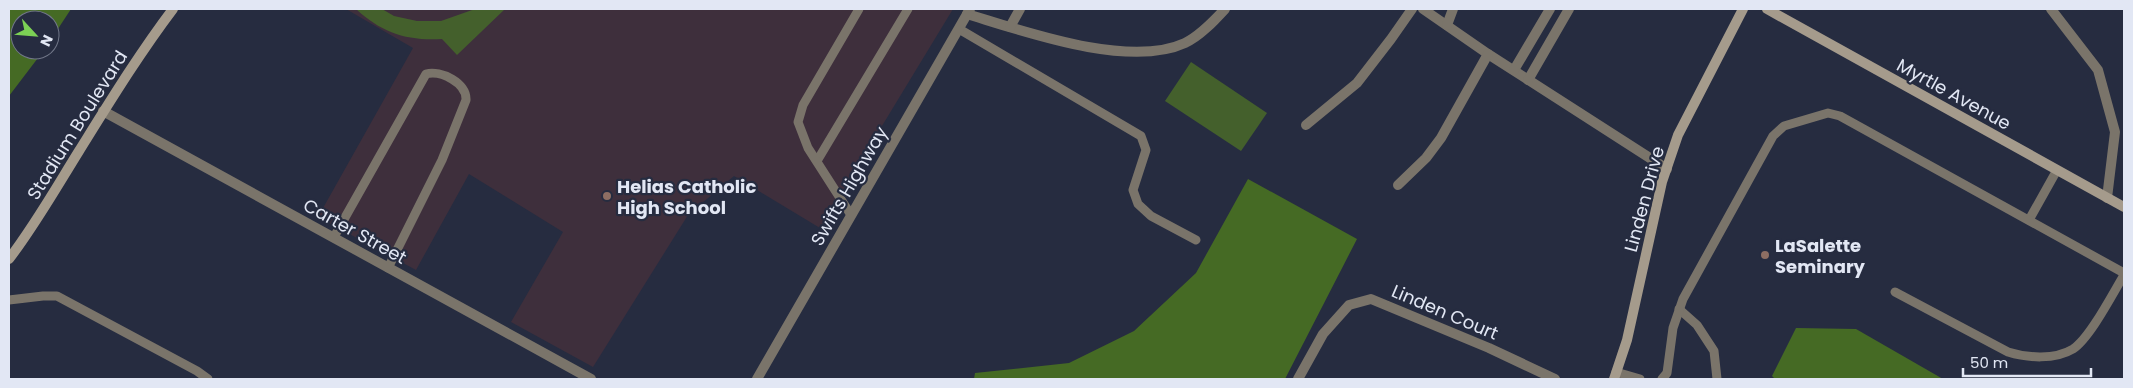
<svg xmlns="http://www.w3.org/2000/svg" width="2133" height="388" viewBox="0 0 2133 388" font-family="Poppins,sans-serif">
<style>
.education{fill:#3e2f3c}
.green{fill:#44602c}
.forest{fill:#456a24}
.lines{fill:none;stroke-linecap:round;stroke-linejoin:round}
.lane{stroke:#7a746a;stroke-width:9}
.street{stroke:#7a746a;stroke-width:10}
.secondary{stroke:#a59b8c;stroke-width:10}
.education-dot{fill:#8d6e63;stroke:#262c40;stroke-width:2}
.labels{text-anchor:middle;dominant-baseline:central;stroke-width:4.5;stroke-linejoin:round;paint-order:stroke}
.street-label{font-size:18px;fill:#e2e7f4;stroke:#262c40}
.poi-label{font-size:18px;font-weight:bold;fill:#e2e7f4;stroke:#262c40;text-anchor:start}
</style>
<rect width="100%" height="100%" fill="#262c40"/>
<!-- education -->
<path class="education" d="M346,9H953L820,228L734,176L688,215L593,367L511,322L563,232L469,174L416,270L318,217L413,48Z"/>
<!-- green -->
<g class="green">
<path d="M356,9H382L394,16L417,21H441L475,9H505L457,55L442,39C407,41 382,33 356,9Z"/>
<path d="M1191,62L1267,113L1241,151L1165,101Z"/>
</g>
<!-- forest -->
<g class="forest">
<path d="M9,9H71L50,41V20H20V50H44L9,96Z"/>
<path d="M1248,179L1357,239L1285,379H974L975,373L1069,363L1134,331L1196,273Z"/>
<path d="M1796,328L1856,329L1943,379H1775L1772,376Z"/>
</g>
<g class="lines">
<!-- lane -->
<g class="lane">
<path d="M959,29L1141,136L1146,150L1133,190L1138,204L1151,216L1196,240"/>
<path d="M817,161L908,9"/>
<path d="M851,215L808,148L798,122L803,105L859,9"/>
<path d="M2029,220L2057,170"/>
<path d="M334,237L426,74C441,70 467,83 466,100L442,160L388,268"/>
<path d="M1895,292L2008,352C2027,358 2055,360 2073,349C2090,338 2113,293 2124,275"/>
<path d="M9,300L43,296H57L197,371L208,379"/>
<path d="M1679,309L1697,325L1714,351L1717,379"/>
<path d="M1616,372L1640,379"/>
<path d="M1662,379L1667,373L1673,328L1683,299L1773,136L1784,126L1828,113L1840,116L2124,273"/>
</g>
<!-- street -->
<g class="street">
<path d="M1423,9L1488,54L1667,169"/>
<path d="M2051,9L2098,70L2115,132L2107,198"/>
<path d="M967,14C1023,31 1129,69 1185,43C1200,36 1214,21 1225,9"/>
<path d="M1447,25L1453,9"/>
<path d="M1010,27L1020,9"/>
<path d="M1514,70L1550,9"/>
<path d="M1528,80L1569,9"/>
<path d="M103,111L591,379"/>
<path d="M1306,125L1357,83L1391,39L1412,9"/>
<path d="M1398,185L1426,158L1441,138L1488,54"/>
<path d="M757,379L970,9"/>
<path d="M1298,379L1323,334L1349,305L1371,299L1489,348L1555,379"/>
</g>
<!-- secondary -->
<g class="secondary">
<path d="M1767,9L2124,207"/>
<path d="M9,259C35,225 56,188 79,151C109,103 139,54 173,9"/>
<path d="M1614,379L1627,340L1662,182L1678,135L1743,9"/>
</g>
</g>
<!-- markers -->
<g class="education-dot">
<circle cx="607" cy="196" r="5"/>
<circle cx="1765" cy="255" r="5"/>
</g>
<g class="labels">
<!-- street labels -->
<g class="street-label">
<text transform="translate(1954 94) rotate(29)">Myrtle Avenue</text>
<text transform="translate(77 125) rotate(-58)">Stadium Boulevard</text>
<text transform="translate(849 186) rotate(-60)">Swifts Highway</text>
<text transform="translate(1644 199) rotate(-75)">Linden Drive</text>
<text transform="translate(355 231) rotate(29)">Carter Street</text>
<text transform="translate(1445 312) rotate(23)">Linden Court</text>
</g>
<!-- poi labels -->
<g class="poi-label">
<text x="617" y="186">Helias Catholic<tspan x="617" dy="21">High School</tspan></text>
<text x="1775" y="245">LaSalette<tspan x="1775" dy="21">Seminary</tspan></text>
</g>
</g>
<!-- border -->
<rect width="2133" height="388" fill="none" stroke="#e2e7f4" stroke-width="20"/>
<!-- north arrow -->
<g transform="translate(35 35) rotate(116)"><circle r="24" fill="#262c40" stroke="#717788"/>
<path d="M0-4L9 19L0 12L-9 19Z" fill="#7cd155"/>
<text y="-8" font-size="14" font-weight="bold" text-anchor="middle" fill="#e2e7f4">N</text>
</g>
<!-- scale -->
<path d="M1963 368v8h128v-8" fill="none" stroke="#e2e7f4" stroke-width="2.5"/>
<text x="1970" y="368" font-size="15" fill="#e2e7f4" stroke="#262c40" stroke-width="4" paint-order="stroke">50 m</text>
</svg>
